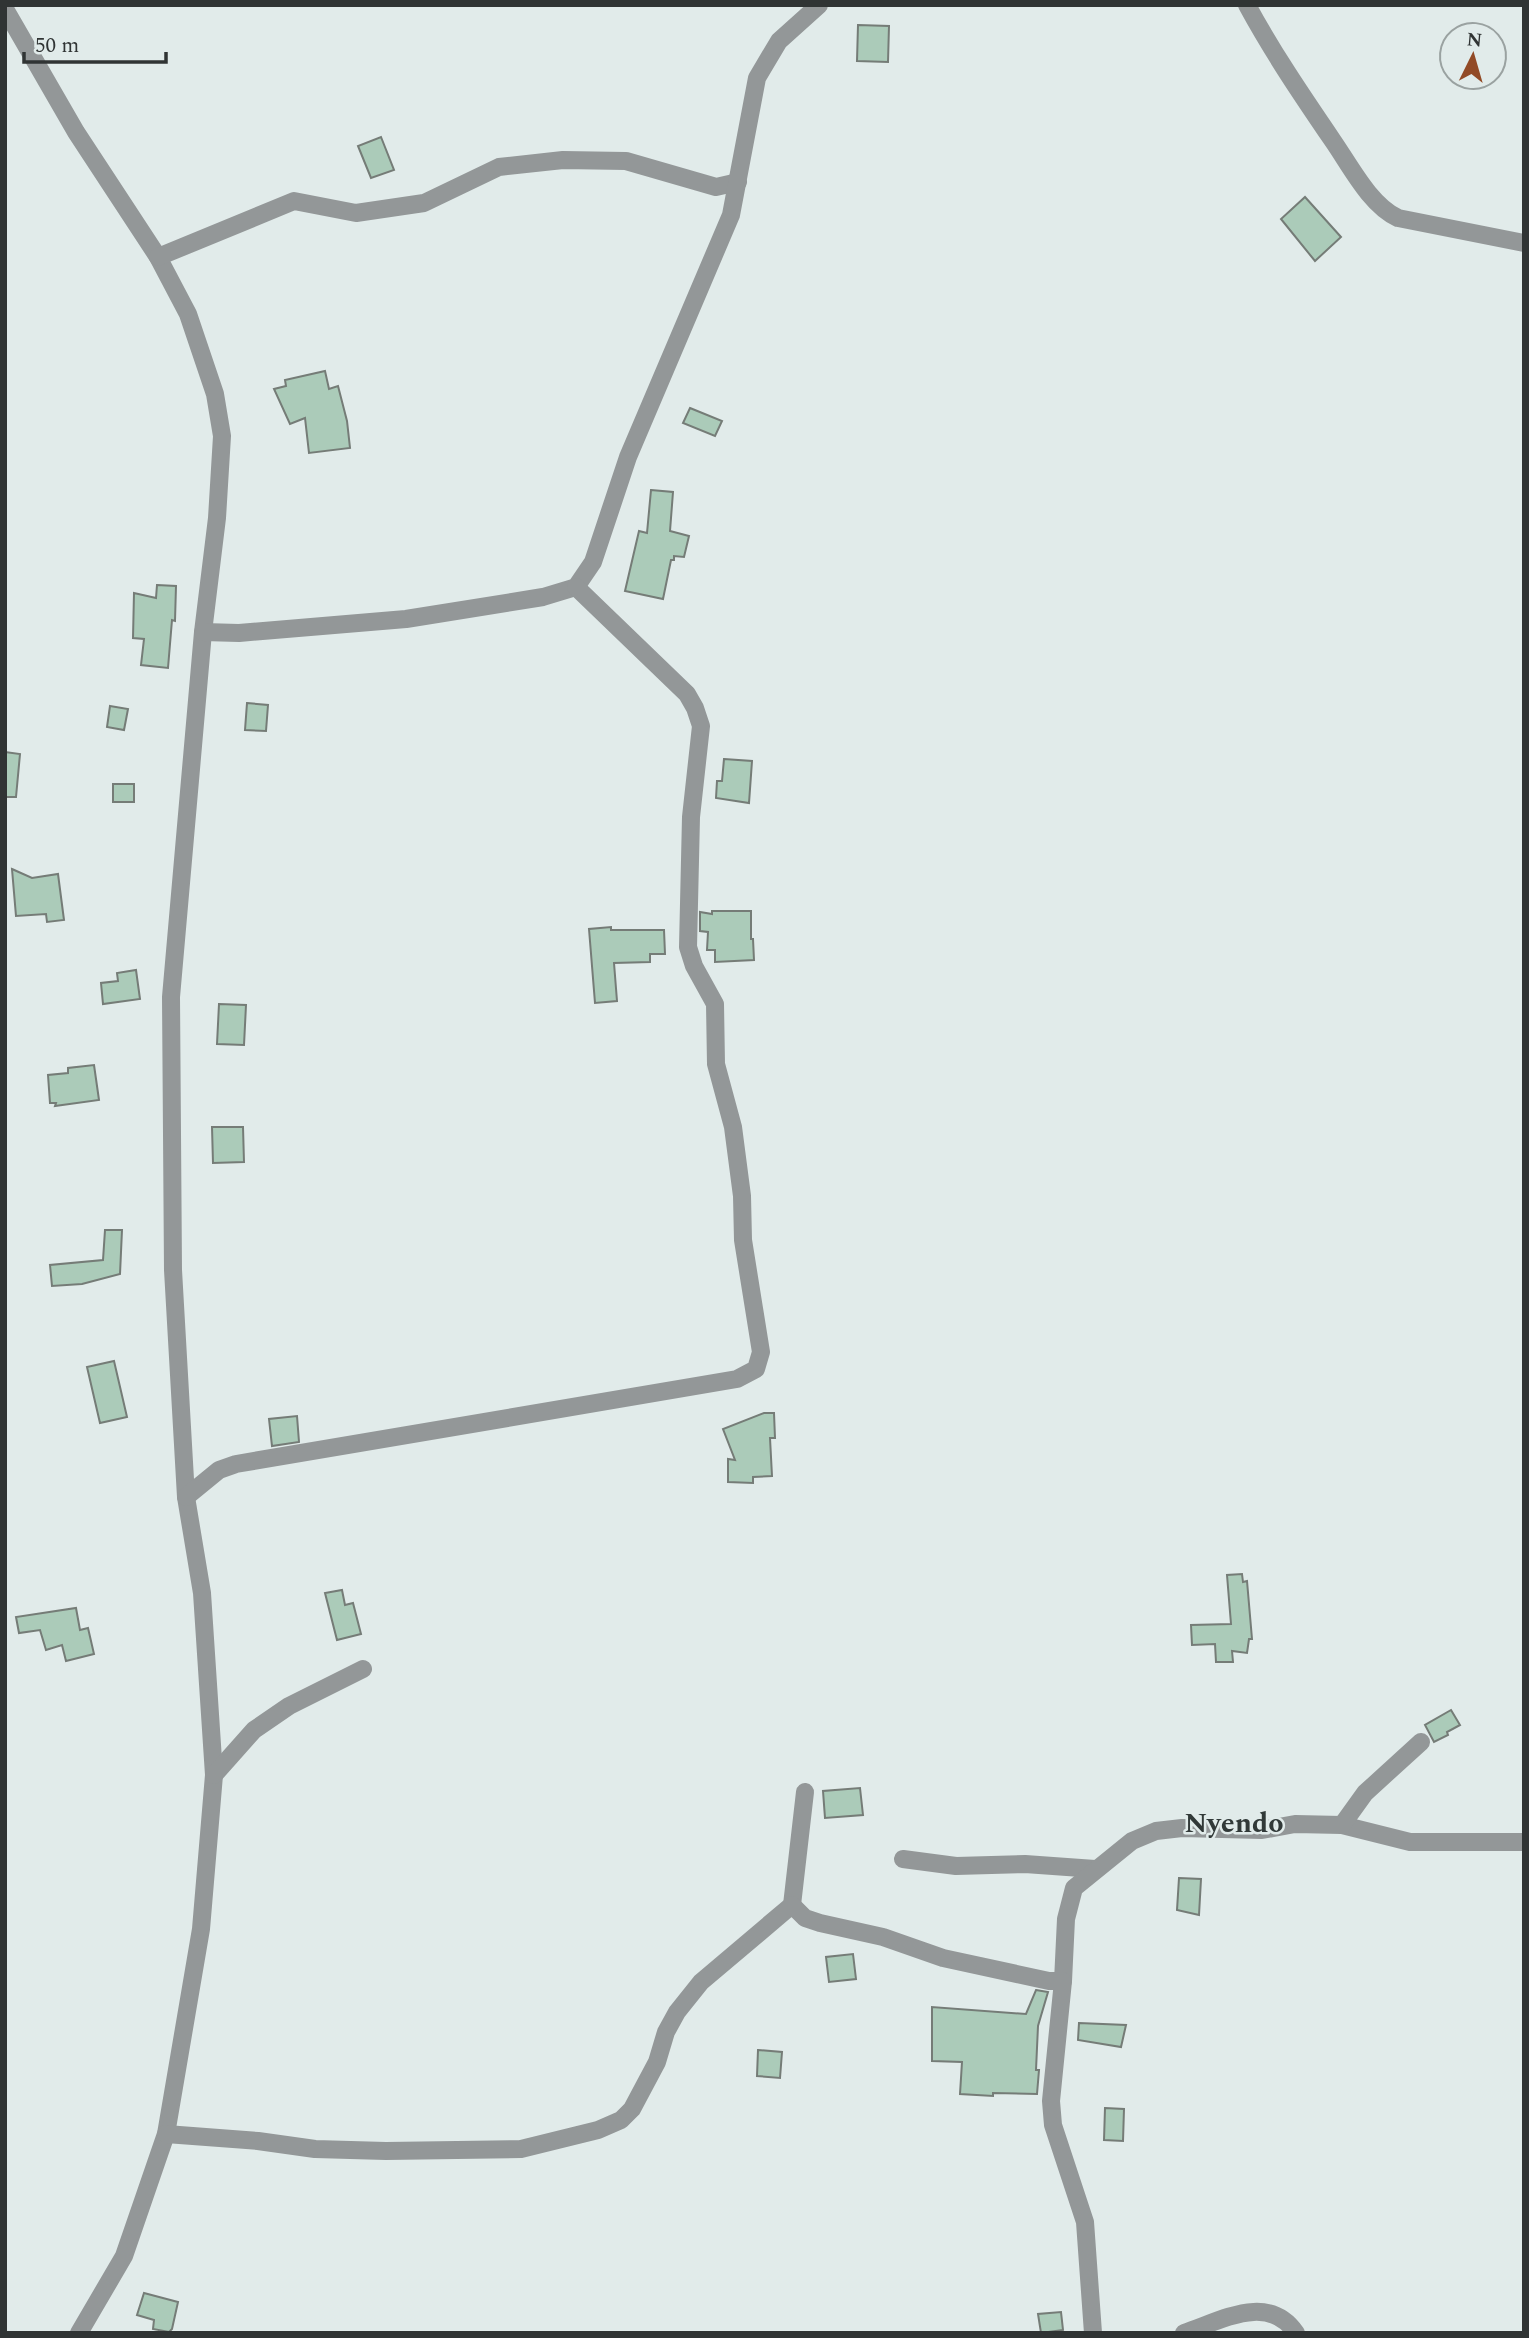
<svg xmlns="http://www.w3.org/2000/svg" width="1529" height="2338" viewBox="0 0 1529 2338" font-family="Spectral,serif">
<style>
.building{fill:#abcbb9;stroke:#757c77;stroke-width:2}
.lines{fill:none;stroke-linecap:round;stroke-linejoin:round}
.minor{stroke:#939798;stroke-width:18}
.labels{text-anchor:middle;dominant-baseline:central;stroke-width:5;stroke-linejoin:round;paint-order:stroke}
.quarter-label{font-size:28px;font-weight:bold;fill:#313938;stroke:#e1ebea}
</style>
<rect width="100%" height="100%" fill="#e1ebea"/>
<!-- building -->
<g class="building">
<path d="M858,25L889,26L888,62L857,61Z"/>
<path d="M381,137L394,170L371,178L358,146Z"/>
<path d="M1305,197L1341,237L1315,261L1281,219Z"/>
<path d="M325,371L329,389L338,386L347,421L350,448L309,453L305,418L290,424L274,389L286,386L285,380Z"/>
<path d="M690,408L722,421L715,436L683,423Z"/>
<path d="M651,490L673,492L670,531L689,536L684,557L674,556V560H671L663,599L625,591L639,531L647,533Z"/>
<path d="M157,585L176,586L175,621L172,620L168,668L141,665L144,639L133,638L134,593L156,598Z"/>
<path d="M247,703L268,705L266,731L245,730Z"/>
<path d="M110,706L128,709L124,730L107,727Z"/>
<path d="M5,752L20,754L16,797H5Z"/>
<path d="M724,759L752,761L749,803L716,798L717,781H722Z"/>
<rect x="113" y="784" width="21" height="18"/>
<path d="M12,869L32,878L58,874L64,920L47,922L46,914L16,916Z"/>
<path d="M712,911H751V939H753L754,960L715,962V950H707L708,932L700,931V912L712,914Z"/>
<path d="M611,927V930H664L665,954H650V962L614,963L617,1001L595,1003L589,929Z"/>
<path d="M136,970L140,999L103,1004L101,983L118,981L117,973Z"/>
<path d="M219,1004L246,1005L244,1045L217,1044Z"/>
<path d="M94,1065L99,1100L55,1106L56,1103H50L48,1075L68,1073V1068Z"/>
<path d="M212,1127H243L244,1162L213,1163Z"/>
<path d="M105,1230H122L120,1274L82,1284L52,1286L50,1265L103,1260Z"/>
<path d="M114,1361L127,1417L100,1423L87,1367Z"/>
<path d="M764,1413H774L775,1438H770L772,1476L753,1477V1483L728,1482V1459L735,1460L723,1429Z"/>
<path d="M297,1416L299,1442L272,1446L269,1419Z"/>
<path d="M1242,1574L1243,1582L1247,1581L1252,1639H1249L1247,1653L1232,1651L1233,1662H1216L1215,1644L1192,1645L1191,1625L1231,1624L1227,1575Z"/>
<path d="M342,1590L345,1605L353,1603L361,1634L337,1640L325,1593Z"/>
<path d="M76,1608L80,1630L88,1628L94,1654L66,1661L62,1645L46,1650L40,1630L19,1633L16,1617Z"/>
<path d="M1451,1710L1460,1725L1447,1732L1448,1735L1434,1742L1425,1725Z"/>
<path d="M860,1788L863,1815L825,1818L823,1791Z"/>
<path d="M1179,1878L1201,1879L1199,1915L1177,1910Z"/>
<path d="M853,1954L856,1979L829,1982L826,1957Z"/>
<path d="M1036,1990L1048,1992L1038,2026L1036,2070H1039L1037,2094L993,2093V2096L960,2094L962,2062L932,2061V2007L1026,2014Z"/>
<path d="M1079,2023L1126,2025L1121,2047L1078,2040Z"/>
<path d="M758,2050L782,2052L780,2078L757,2076Z"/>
<path d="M1105,2108L1124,2109L1123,2141L1104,2140Z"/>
<path d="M144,2293L178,2302L172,2329L169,2332L153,2329L154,2320L137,2315Z"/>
<path d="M1061,2312L1063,2330L1041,2333L1038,2314Z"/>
</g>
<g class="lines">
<!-- minor -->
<g class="minor">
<path d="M1247,5C1273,53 1303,97 1333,141C1351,167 1370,205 1398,218L1524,243"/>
<path d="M5,9L76,132L158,257L188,314L215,394L222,436L217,518L203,632L171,997L173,1270L186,1497L202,1593L214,1775L201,1929L166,2134L124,2256L79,2333"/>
<path d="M158,257L294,201L356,213L424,203L499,167L563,160L626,161L716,187L738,182"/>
<path d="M203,632L239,633L406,619L543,597L576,587L593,562L628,457L731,215L757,78L779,41L819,5"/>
<path d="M186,1497L219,1470L236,1464L737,1379L756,1369L761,1352L743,1240L742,1196L733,1127L716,1064L715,1004L694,966L688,947L691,817L701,726L695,708L687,694L576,587"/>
<path d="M214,1775L254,1730L289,1706L363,1669"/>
<path d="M1342,1825L1410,1842H1524"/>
<path d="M903,1859L956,1866L1025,1864L1095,1869"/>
<path d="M792,1905L805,1792"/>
<path d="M1063,1981L1066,1919L1074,1888L1132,1841L1156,1831L1182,1828L1262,1830L1295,1824L1342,1825L1365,1793L1421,1742"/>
<path d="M166,2134L258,2141L315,2149L386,2151L521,2149L598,2130L621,2120L632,2109L657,2062L666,2032L677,2012L701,1982L792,1905L805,1918L820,1923L883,1937L943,1958L1049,1981H1063L1051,2101L1053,2125L1085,2222L1093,2333"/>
<path d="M1184,2333C1221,2321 1268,2292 1296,2333"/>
</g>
</g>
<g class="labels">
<!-- quarter labels -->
<g class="quarter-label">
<text x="1234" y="1823">Nyendo</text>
</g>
</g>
<!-- border -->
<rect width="1529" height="2338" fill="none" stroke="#303434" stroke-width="14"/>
<!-- north arrow -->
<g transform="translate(1473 56) rotate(5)"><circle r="33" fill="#e1ebea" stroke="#9aa2a1" stroke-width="2"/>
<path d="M0-5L12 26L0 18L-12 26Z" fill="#924a26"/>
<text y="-10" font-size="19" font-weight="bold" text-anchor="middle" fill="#303434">N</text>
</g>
<!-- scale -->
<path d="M24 52v10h142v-10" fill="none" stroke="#303434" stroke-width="3.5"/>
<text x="35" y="52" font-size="21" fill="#303434" stroke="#e1ebea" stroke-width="5" paint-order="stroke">50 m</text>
</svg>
